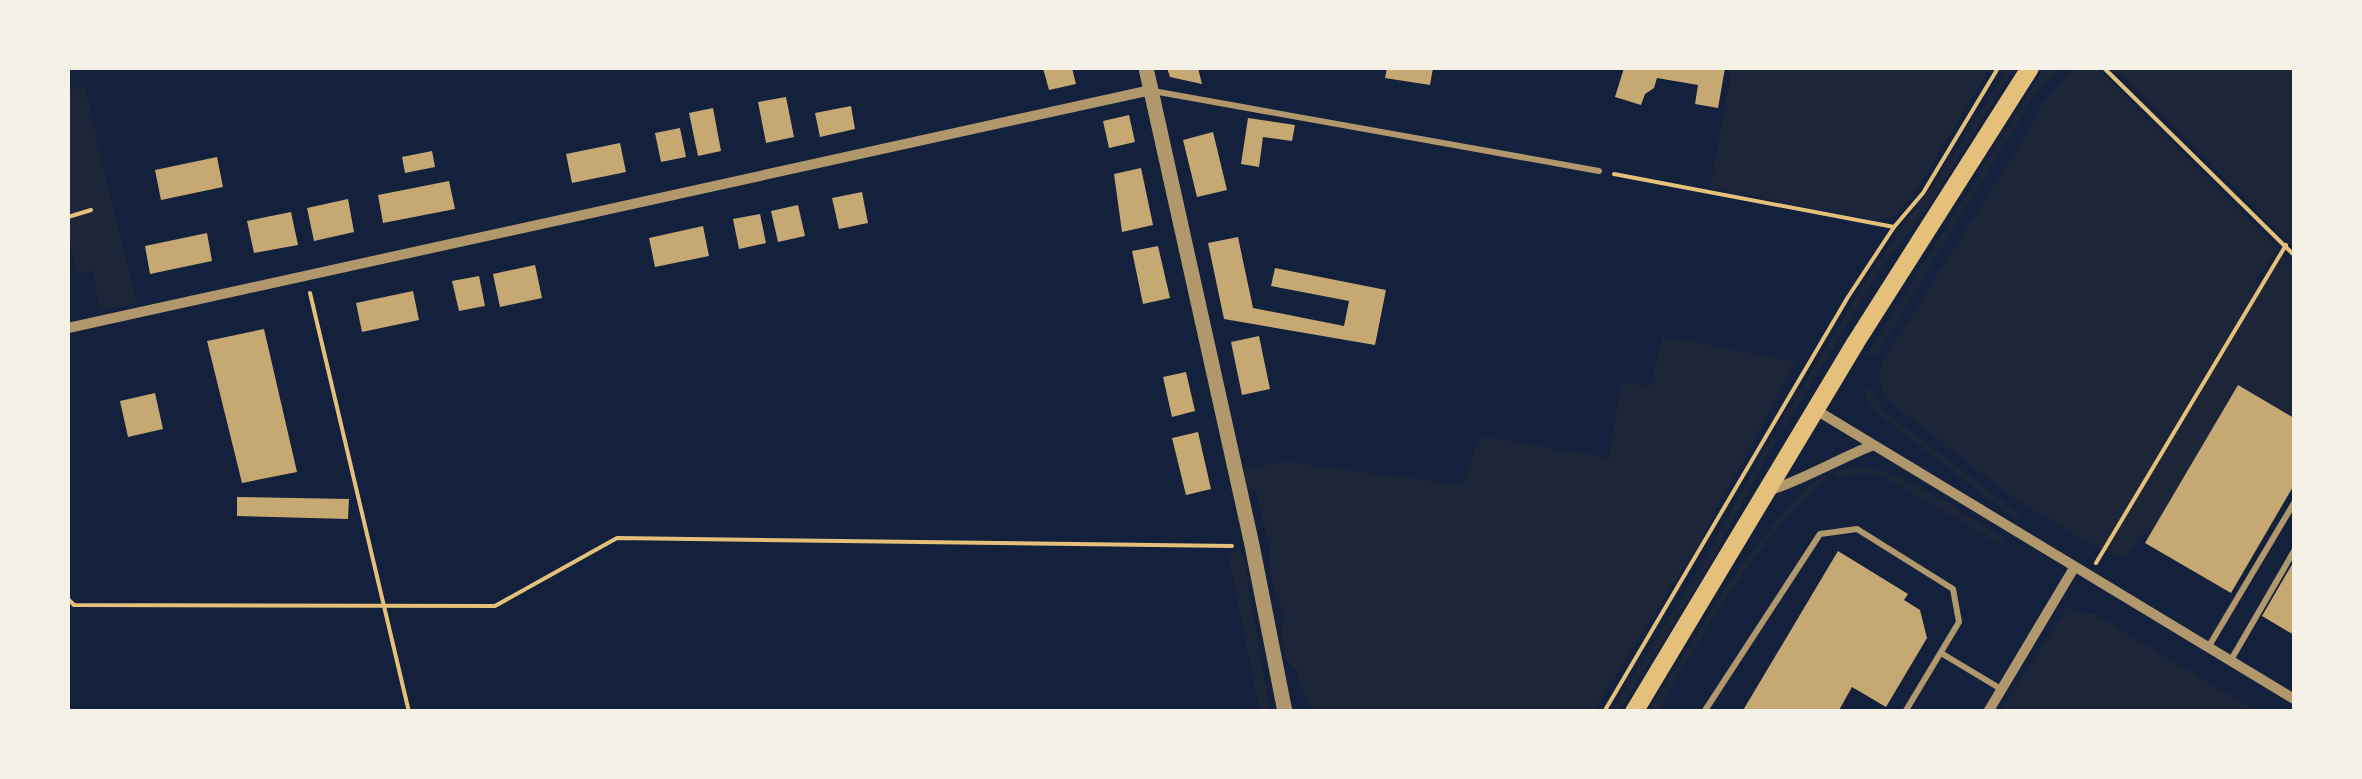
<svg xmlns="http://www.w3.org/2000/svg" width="2362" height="779" viewBox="0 0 2362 779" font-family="Ubuntu,sans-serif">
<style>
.green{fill:#1d2539}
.building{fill:#c6a872}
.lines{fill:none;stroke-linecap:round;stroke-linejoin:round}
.path{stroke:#e5c07b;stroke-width:4}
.service{stroke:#b1986c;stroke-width:6}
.minor{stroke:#b1986c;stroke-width:10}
.tertiary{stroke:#b1986c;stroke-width:15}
.secondary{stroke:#e5c07b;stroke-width:18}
</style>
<rect width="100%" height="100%" fill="#14213d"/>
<!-- green -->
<g class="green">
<path d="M1732,68H1990L1918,188L1895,217L1875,220L1710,188Z"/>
<path d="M2006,68H2015L1926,210L1880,270L1787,425L1781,422L1874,267L1949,162Z"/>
<path d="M2044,68H2061L2036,94L1877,354L1866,356Z"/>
<path d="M2073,68H2097L2278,249L2254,282L2261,291L2284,256L2294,266V418L2238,385L2149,536L2142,533L2126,558L2092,545L2009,495L1885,398L1880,382L1881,364L2023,139L2044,101Z"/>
<path d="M2114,68H2294V247Z"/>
<path d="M84,86L137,303L101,310L92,271L77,274L68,232V90Z"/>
<path d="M1662,336L1796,362L1699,543L1594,711H1313L1299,684L1298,671L1286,660L1281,635L1284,615L1274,591L1269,569L1271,551L1257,494L1246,487L1245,467L1287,462L1462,485L1480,436L1609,458L1621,382L1651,387Z"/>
<path d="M1863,387L1871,389L1884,411L2021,515L2017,521L1877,413L1869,404Z"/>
<path d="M1772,436L1777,440L1700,581L1620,710L1611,711L1694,577Z"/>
<path d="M1864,466C1916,476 1964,515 2008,541L2001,545L1881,475L1864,473L1837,478L1834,471Z"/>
<path d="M1825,474L1827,480C1759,532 1702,638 1658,711H1648L1735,573L1796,497Z"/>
<path d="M1233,551L1243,555L1270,711H1260L1228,555Z"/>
<path d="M2069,605L2076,613L2095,614L2256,711H2000Z"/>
</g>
<!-- building -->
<g class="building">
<path d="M1043,68H1072L1076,84L1049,90Z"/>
<path d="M1167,68H1198L1202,84L1170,77Z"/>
<path d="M1387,68H1433L1430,85L1385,78Z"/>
<path d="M1624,68H1725L1718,108L1695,104L1698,85L1657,78L1654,88L1645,94L1641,105L1615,97Z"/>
<path d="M786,97L794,137L766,143L758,102Z"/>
<path d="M851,106L855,129L820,137L815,113Z"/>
<path d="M713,108L721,151L698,156L689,113Z"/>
<path d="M1129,115L1135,142L1109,148L1103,121Z"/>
<path d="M1248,118L1295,125L1292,141L1263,137L1259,167L1241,164Z"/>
<path d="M680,128L686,157L661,162L655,133Z"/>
<path d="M1213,132L1227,190L1197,197L1183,140Z"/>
<path d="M620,143L626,172L572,183L566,154Z"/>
<path d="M432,151L435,167L405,173L402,157Z"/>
<path d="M217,157L223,187L161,200L155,170Z"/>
<path d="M1141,168L1153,225L1122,232L1114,174Z"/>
<path d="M449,181L455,209L383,223L378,195Z"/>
<path d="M862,192L868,223L839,229L832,198Z"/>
<path d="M348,199L354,232L314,241L307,208Z"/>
<path d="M798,205L805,236L778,242L771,211Z"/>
<path d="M291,212L298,245L254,253L247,221Z"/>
<path d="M760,214L766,243L739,249L733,219Z"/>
<path d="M703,226L709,256L655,267L649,238Z"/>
<path d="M207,233L212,261L150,274L145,246Z"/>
<path d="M1238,237L1253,308L1344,326L1349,301L1271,286L1275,268L1386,290L1375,345L1224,319L1208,243Z"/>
<path d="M1158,246L1170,298L1143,304L1132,251Z"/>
<path d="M535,265L542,298L500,307L493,274Z"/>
<path d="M479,276L485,306L459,311L452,281Z"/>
<path d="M413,291L419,320L362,332L356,303Z"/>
<path d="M264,329L297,472L242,483L207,341Z"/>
<path d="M1259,336L1270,389L1242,395L1231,342Z"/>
<path d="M1186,372L1195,411L1172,417L1163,377Z"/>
<path d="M2238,385L2294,418V485L2231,593L2145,543Z"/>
<path d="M155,393L163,429L128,437L120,401Z"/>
<path d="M1198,432L1211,489L1186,495L1172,438Z"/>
<path d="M237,497L349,499L348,519L237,516Z"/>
<path d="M1838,551L1908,594L1904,600L1920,610L1927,638L1886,707L1852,687L1838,712H1742Z"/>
<path d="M2294,561V635L2262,616Z"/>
</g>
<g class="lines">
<!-- path -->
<g class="path">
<path d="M2104,68L2294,255"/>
<path d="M1614,174L1894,227"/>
<path d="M68,217L91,210"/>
<path d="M310,293L409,712"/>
<path d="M2096,563L2286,245"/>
<path d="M68,599L74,605L495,606L617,538L1232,546"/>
<path d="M1604,712L1848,297L1894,227L1923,193L1998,68"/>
</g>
<!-- service -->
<g class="service">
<path d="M1153,91L1599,171"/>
<path d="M2209,646L2294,503"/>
<path d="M1941,653L2001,689"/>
<path d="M2231,660L2294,551"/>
<path d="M1704,712L1820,534L1857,529L1953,589L1959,622L1905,712"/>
</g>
<!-- minor -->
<g class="minor">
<path d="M68,328L1151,90"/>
<path d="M1816,410L2294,699"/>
<path d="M1768,491C1803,480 1836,460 1871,446"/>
<path d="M1988,712L2074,568"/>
</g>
<!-- tertiary -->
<path class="tertiary" d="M1146,68L1252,545L1285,712"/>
<!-- secondary -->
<path class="secondary" d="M1634,712L1856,342L2030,68"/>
</g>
<!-- border -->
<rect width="2362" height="779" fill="none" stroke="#f6f1e7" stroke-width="140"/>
</svg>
